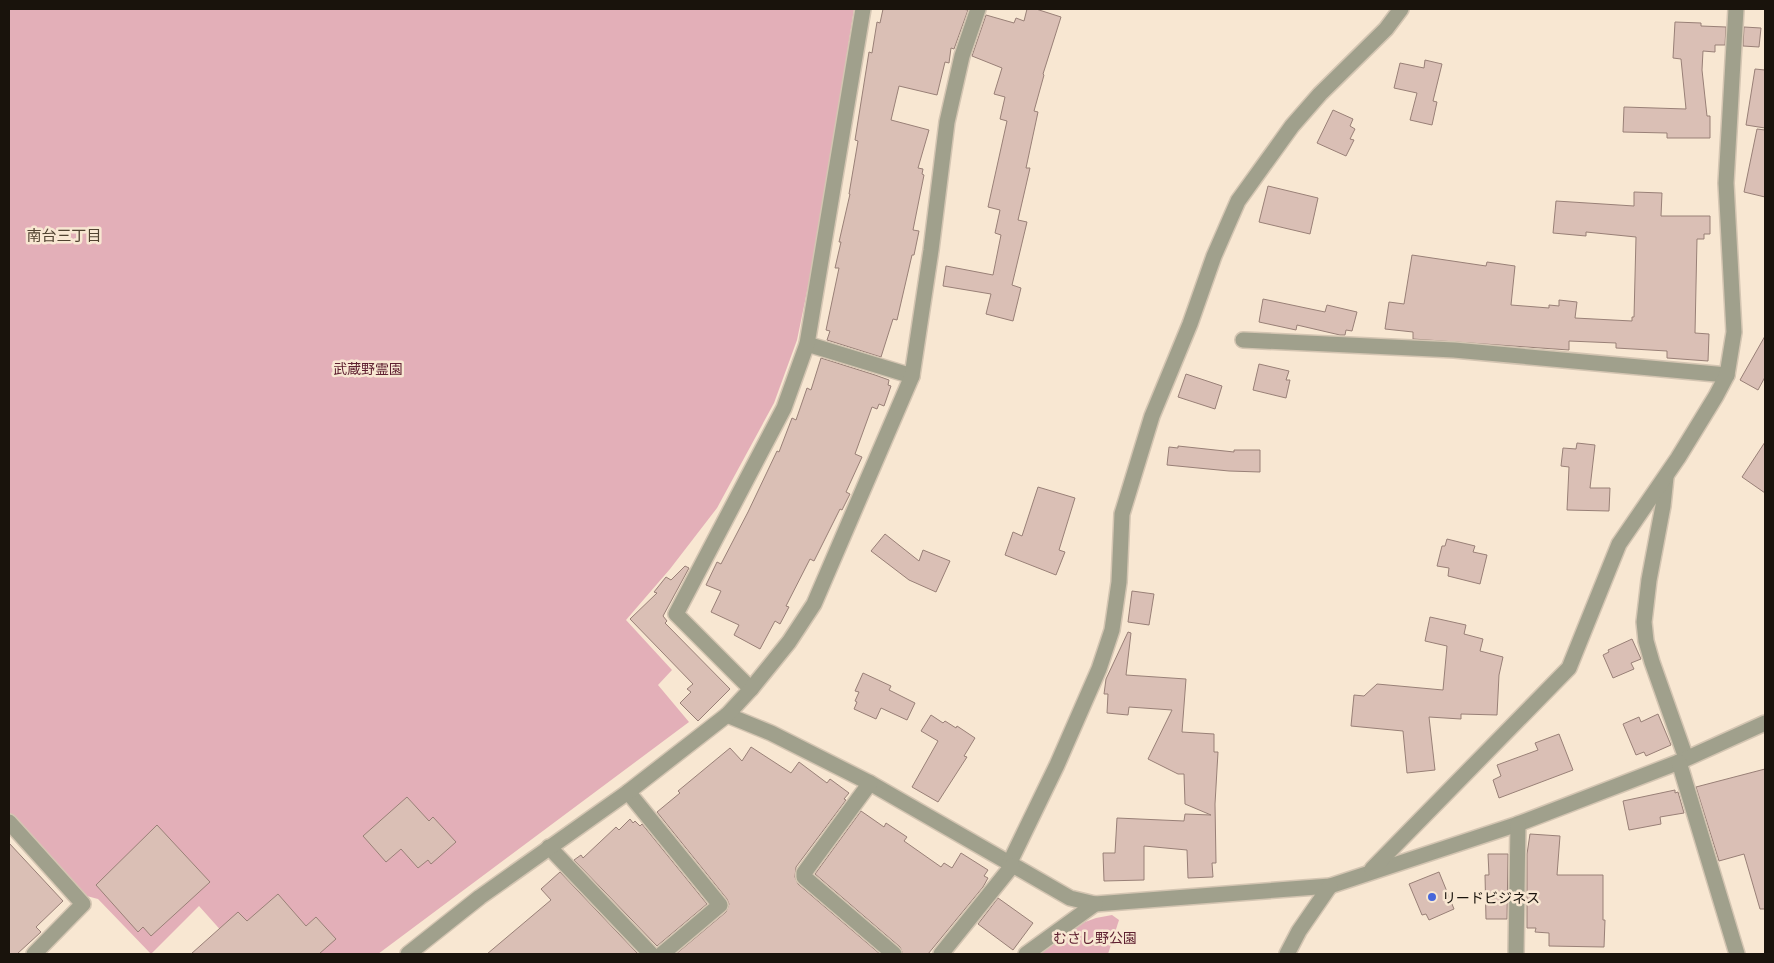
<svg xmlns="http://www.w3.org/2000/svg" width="1774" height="963" viewBox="0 0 1774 963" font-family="Barlow,'Noto Sans JP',sans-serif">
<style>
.green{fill:#e3afb8}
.building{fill:#dabfb5;stroke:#998077}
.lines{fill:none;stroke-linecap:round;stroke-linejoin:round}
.minor-casing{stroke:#d4c5b2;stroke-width:18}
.minor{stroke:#a0a08c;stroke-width:15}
.poi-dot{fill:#4867da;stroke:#f8e7d2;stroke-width:2}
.labels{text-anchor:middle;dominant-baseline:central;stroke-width:5;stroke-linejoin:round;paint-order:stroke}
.park-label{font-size:14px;fill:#5e2030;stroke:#f8e7d2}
.poi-label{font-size:14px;fill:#19130c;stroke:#f8e7d2;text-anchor:start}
.neighbourhood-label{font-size:15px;fill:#504230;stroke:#f8e7d2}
</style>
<rect width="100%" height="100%" fill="#f8e7d2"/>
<!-- green -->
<g class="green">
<path d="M9,9H854L817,243L797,340L774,403L717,508L670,569L626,620L672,670L658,685L689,722L378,954H242L199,906L151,954L98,899L83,895L9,812Z"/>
<path d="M1112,915L1119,920L1108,954H1038L1085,922L1096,918Z"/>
</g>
<!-- building -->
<g class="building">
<path d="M883,9H962L968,10L954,49L951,48L949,63L945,62L937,95L899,86L891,120L929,130L918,168L923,169L922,174L924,175L913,230L919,231L914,255H912L897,320L893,319L881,357L827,340L830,331L826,330L839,268H835L841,242H839L850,194H849L858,141L855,140L869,52L872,53L877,22L880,23Z"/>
<path d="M1027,9H1036L1061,17L1043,74L1044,75L1034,111L1038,112L1026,168H1030L1018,220L1027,222L1012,285L1021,288L1013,321L986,314L991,294L943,286L946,266L993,275L1001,235L995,233L1000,210L988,207L1007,121L1000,119L1005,97L994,94L1002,68L972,56L986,15L1014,23L1016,18L1024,21Z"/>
<path d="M1675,22L1701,23V26L1726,27L1725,45H1715V52L1703,51L1702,70L1707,116H1710V138H1667V133L1623,132L1624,107L1686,109L1681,59L1673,58Z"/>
<path d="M1744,27L1761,28L1759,47L1743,46Z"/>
<path d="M1425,60L1442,64L1433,101L1437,102L1432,125L1410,120L1417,93L1394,88L1400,63L1424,68Z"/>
<path d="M1755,69L1765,70V128L1746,125Z"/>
<path d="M1333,110L1353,119L1350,126L1355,129L1350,139L1354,140L1346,156L1317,143Z"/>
<path d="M1757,129L1765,130V197L1744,192Z"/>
<path d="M1268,186L1318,198L1310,234L1259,222Z"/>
<path d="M1634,192L1662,193L1661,216H1710V234H1704V239H1697L1695,333L1709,334L1708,361L1667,358V351L1616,348V343L1569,341V350L1413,339V332L1385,329L1389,302L1404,304L1412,255L1486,266L1487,262L1515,266L1511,305L1549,308V305L1559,306V300L1577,302L1575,318L1632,321V317H1634L1636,237L1586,232V236L1553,233L1556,201L1634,206Z"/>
<path d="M1263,299L1325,312L1327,305L1357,312L1352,331L1346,330L1345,335H1340L1297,325L1296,330L1259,322Z"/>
<path d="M1765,336V377L1758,390L1740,380Z"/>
<path d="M821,358L875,375L889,380L888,385L891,386L884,406L879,404L877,409L872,407L855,454L862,457L846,492L850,494L842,510L840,509L814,561L810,559L786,606L789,607L780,624L775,621L760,649L734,635L739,625L711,612L721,591L706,585L717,562L721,564L748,512L777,451L779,452L792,418L796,420L807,388L811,390Z"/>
<path d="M1259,364L1289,371L1286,380H1290L1286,398L1253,390Z"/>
<path d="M1186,374L1222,386L1215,409L1178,397Z"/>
<path d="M1765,442V493L1742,477Z"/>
<path d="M1577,443L1595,445L1590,488H1610L1609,511L1567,510L1569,467L1561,466L1563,448L1576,449Z"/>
<path d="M1178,446L1234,452V450H1260V472L1229,471L1167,465L1169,447L1178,448Z"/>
<path d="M1038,487L1075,498L1059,550L1065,552L1056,575L1005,555L1013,532L1022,536Z"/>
<path d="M885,534L919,561L923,550L950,561L936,592L909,580L871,551Z"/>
<path d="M1447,539L1475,546L1473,552L1487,555L1480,584L1448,576L1449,568L1437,566L1442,546H1445Z"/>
<path d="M685,566L689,568L663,616L667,621L665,623L730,689L698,721L680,703L691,692L687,689L693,684L630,619L657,593L654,592L666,577L671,580Z"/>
<path d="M1132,591L1154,594L1149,625L1128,622Z"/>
<path d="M1430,617L1466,625L1464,634L1483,639L1480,651L1503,657L1499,675L1497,715L1461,714V719L1429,717L1435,770L1407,773L1403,731L1351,726L1354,695L1364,696L1377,684L1443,690L1447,646L1425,641Z"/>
<path d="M1128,632L1131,633L1126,675L1186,679L1182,732L1214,734V752H1218L1215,804L1216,863H1212L1213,877L1188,878L1187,850L1144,846V880L1104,881L1103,853H1115L1117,818L1184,821L1185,814L1211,815L1185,804L1184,774H1178L1148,759L1172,710L1129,707L1128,715L1107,713L1108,694H1104L1106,679Z"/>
<path d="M1632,639L1641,659L1631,663L1634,669L1613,678L1603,655L1609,652L1608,650Z"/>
<path d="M863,673L891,686L889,690L915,703L907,720L881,708L876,719L854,709L857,702L855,701L859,692L855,691Z"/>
<path d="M1658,714L1671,745L1646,756L1644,752L1636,755L1623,724L1639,717L1641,722Z"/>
<path d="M931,715L943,723L945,721L956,728L957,726L975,738L964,756L967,757L938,802L912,787L938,741L921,731Z"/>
<path d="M1559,734L1573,770L1499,798L1493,780L1501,776L1497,765L1538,750L1535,743Z"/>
<path d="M751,747L791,773L799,762L827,783L830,779L849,793L844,799L846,800L796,867L795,877L798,884L880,954H676L726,912L729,904L727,899L657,812L680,793L678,791L730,748L742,761Z"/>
<path d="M1765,769V909H1760L1744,854L1719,861L1696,787Z"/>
<path d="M1675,790V793L1678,792L1684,813L1660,817L1661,824L1629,830L1623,801Z"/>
<path d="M407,797L429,821L433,817L456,842L431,864L428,860L418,868L401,849L386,862L363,836Z"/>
<path d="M861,811L884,827L886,823L907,837L904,841L941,867L944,863L952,868L961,853L988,870L984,876L988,878L983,887L928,954H903L900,947L815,874Z"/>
<path d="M630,819L633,823L635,821L640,826L642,824L707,904L657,946L574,860L581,855L583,858L616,827L619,830Z"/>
<path d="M157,825L210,882L151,936L143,927L138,932L96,885Z"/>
<path d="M1530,834L1560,836L1557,875H1603V920H1605L1604,947L1549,946V933L1535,932L1536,928H1527V854Z"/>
<path d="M9,843L63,901L36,927L41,932L17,954H9Z"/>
<path d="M1488,854H1508L1507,919H1486L1485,875H1489Z"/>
<path d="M560,872L638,954H487L551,900L541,889Z"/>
<path d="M1439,872L1454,909L1429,920L1426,914L1422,915L1409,884Z"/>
<path d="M278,894L306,926L316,917L336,939L319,954H191L238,912L247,921Z"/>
<path d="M998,898L1033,923L1013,950L978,924Z"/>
</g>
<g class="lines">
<defs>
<g id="minor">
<path d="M1243,340L1454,350L1727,375"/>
<path d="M807,344L912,376"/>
<path d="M1666,477L1663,506L1649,580L1644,622L1646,641L1652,662L1686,758"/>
<path d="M751,689L676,614L784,408L807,344L863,9"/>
<path d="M727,715L771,733L870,783L1070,898L1095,904L1330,886L1518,824L1679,762L1765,723"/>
<path d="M1679,762L1737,954"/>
<path d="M870,783L804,873V877L894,954"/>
<path d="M628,792L720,905L662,954"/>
<path d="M9,822L83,904L34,954"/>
<path d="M549,847L651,954"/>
<path d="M1009,864L1057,765L1099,669L1112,630L1119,582L1122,514L1152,416L1190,324L1214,256L1238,201L1292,126L1320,94L1386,29L1401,9"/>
<path d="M1372,869L1569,668L1619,544L1678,458L1716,396L1727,375L1734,332L1726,183L1736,9"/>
<path d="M408,954L480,897L628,792L727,715L751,689L789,642L814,604L912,376L931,250L947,122L962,56L978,9"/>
<path d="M941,954L1012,866"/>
<path d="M1026,954L1095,904"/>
<path d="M1287,954L1299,931L1330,886"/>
<path d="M1516,954L1518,824"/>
</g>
</defs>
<!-- minor casing -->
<use href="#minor" class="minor-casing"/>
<!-- minor -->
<use href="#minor" class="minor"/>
</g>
<!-- markers -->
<circle class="poi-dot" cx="1432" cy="897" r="5"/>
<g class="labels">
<!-- park labels -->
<g class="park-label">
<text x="368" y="368">武蔵野霊園</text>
<text x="1095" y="937">むさし野公園</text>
</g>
<!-- poi labels -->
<g class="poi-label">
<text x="1442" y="897">リードビジネス</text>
</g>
<!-- neighbourhood labels -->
<g class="neighbourhood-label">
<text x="64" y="235">南台三丁目</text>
</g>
</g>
<!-- border -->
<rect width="1774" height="963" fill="none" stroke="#19130c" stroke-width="20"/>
</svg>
